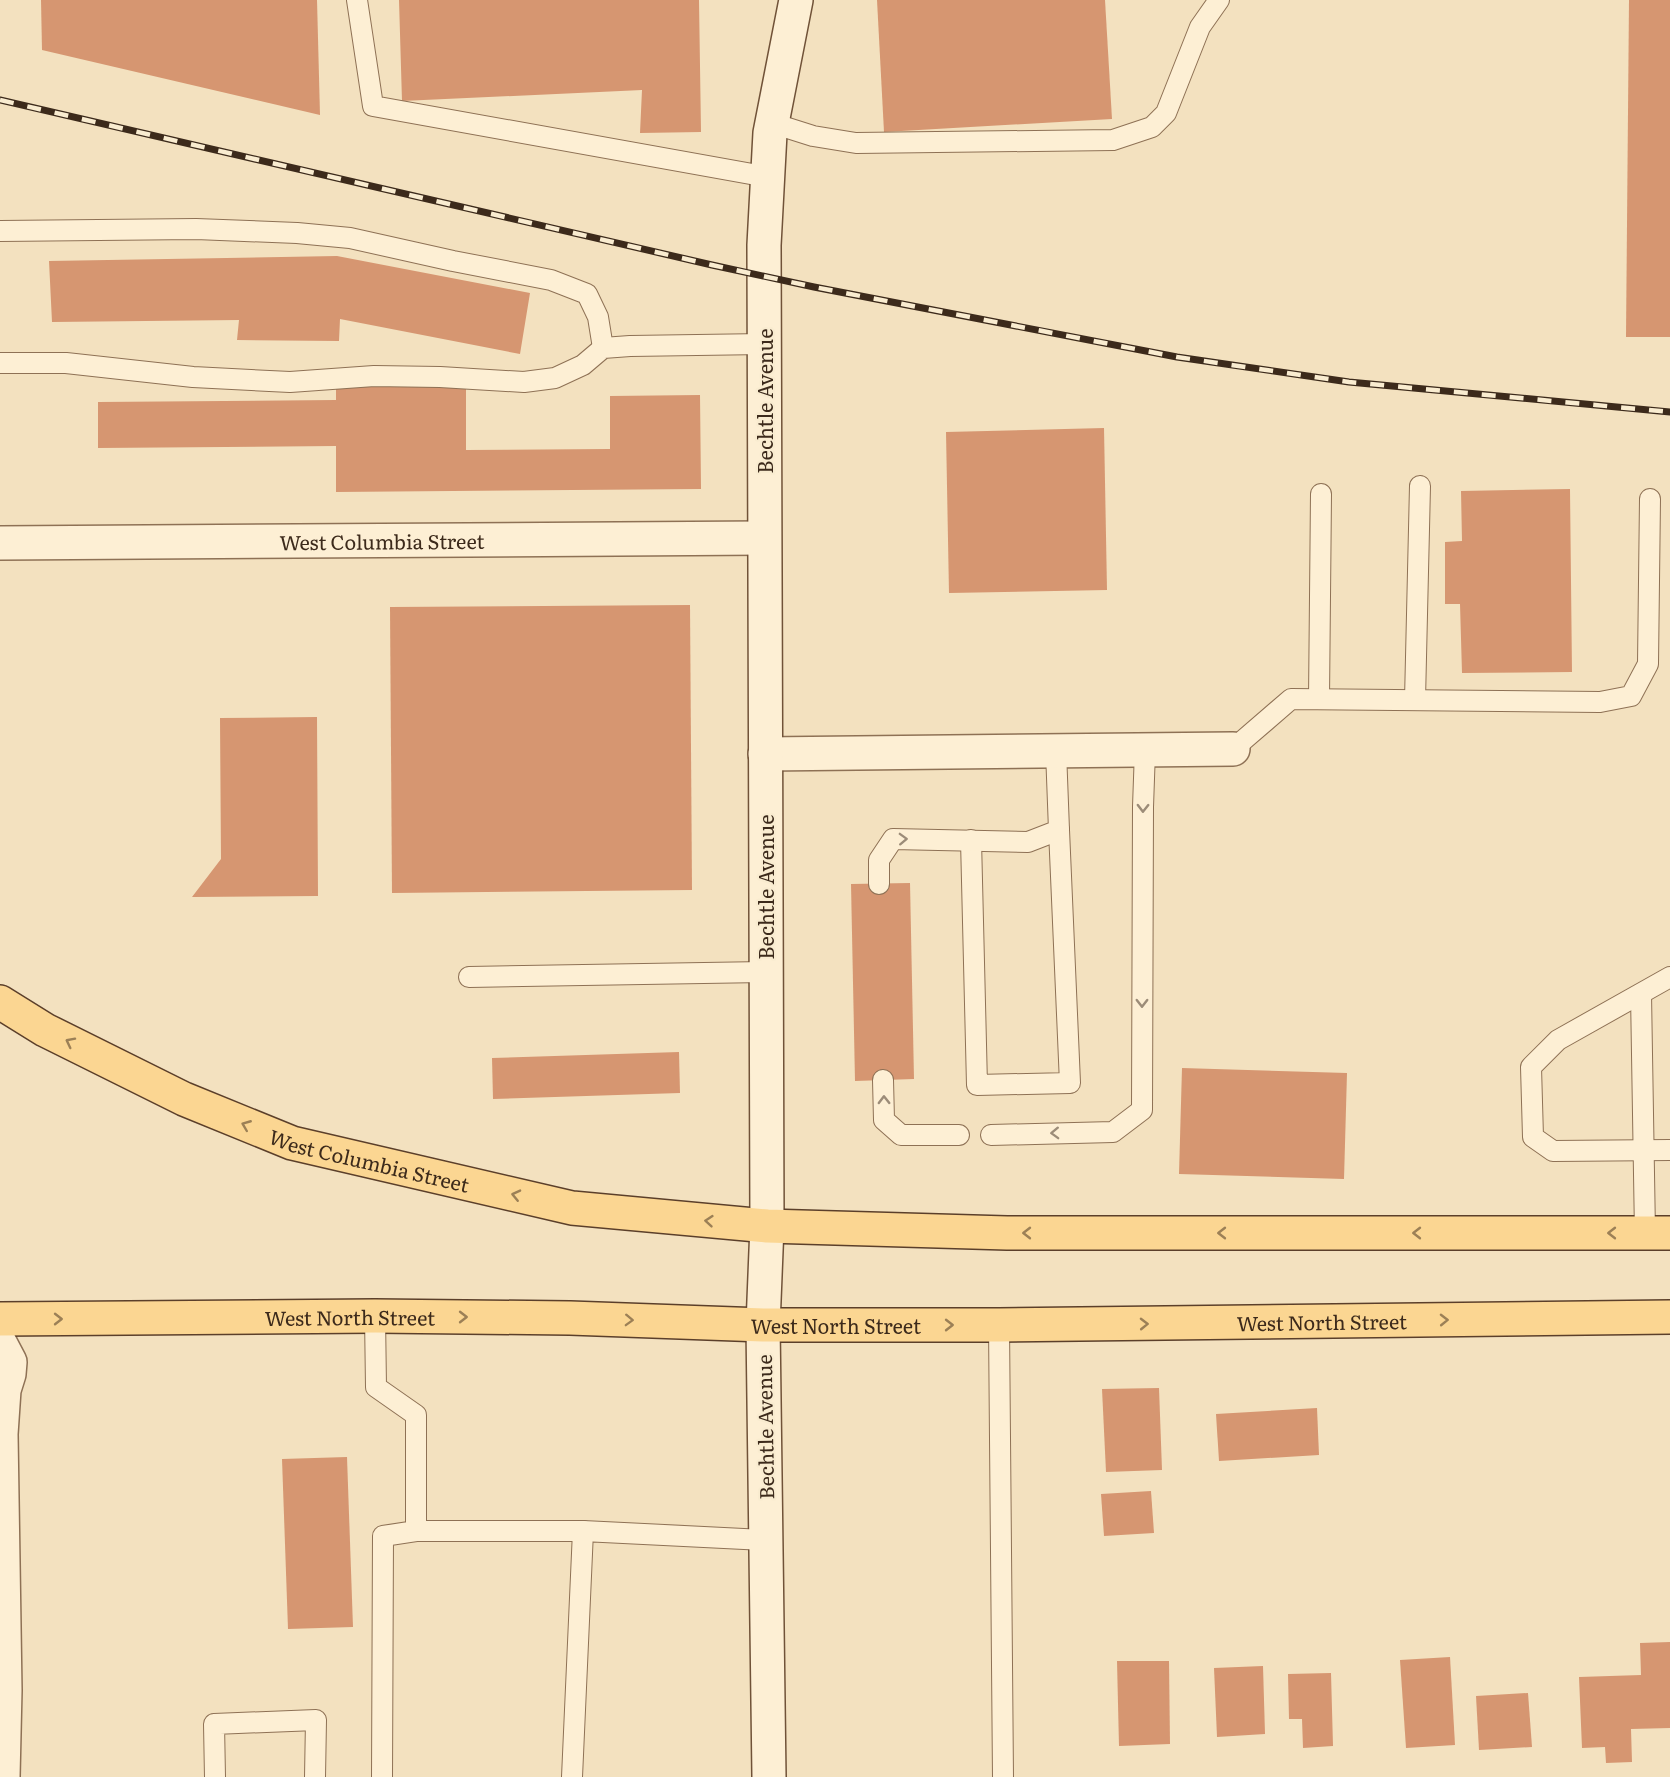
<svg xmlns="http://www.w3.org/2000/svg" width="1670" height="1777" viewBox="0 0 1670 1777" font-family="Literata,serif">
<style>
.building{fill:#d69671}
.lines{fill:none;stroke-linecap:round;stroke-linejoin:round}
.service-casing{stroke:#8e7155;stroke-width:22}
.minor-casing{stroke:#8e7155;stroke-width:36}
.secondary-casing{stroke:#705238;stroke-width:36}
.primary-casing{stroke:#5b3f2a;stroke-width:36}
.service{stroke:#fdefd4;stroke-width:20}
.minor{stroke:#fdefd4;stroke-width:33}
.secondary{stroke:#fdefd4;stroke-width:33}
.primary{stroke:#fbd692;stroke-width:33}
.rail-casing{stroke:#3c2a1b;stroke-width:7}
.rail{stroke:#f9ecd0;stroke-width:4.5;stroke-dasharray:14;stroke-linecap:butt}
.oneway{stroke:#9c8c78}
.oneway2{stroke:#9c8056}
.labels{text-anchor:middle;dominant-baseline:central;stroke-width:4.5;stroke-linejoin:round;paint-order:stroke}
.street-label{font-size:20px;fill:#3c2a1b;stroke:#f9ecd0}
</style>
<rect width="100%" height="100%" fill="#f3e1bf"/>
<!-- building -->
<g class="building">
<path d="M41,0H317L320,115L42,50Z"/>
<path d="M399,0H699L701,132L640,133L642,90L402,101Z"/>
<path d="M877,0H1105L1112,119L884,132Z"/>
<path d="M1629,0H1670V337H1626Z"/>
<path d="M337,256L530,293L520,354L340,319L339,341L237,340L239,320L52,322L49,261Z"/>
<path d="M466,386V450L610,449V396L700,395L701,489L336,492V446L98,448V402L336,400V387Z"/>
<path d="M1104,428L1107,590L949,593L946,432Z"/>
<path d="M1570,489L1572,672L1462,673L1460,604H1445V542L1462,541L1461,491Z"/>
<path d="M690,605L692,890L392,893L390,607Z"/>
<path d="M317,717L318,896L192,897L221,859L220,718Z"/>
<path d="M910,883L914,1079L855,1081L851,884Z"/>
<path d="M679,1052L680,1093L493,1099L492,1058Z"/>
<path d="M1182,1068L1347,1073L1344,1179L1179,1174Z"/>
<path d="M1159,1388L1162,1470L1106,1472L1102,1389Z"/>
<path d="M1317,1408L1319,1455L1219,1461L1216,1414Z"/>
<path d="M347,1457L353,1627L288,1629L282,1459Z"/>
<path d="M1151,1491L1154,1533L1104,1536L1101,1494Z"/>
<path d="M1670,1642V1728L1631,1729L1632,1762L1606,1763L1605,1747L1582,1748L1579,1677L1641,1675L1640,1643Z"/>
<path d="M1450,1657L1455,1745L1406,1748L1400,1660Z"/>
<path d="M1117,1661H1169L1170,1744L1119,1746Z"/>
<path d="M1263,1666L1265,1734L1217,1737L1214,1668Z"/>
<path d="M1331,1673L1333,1746L1303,1748L1302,1719H1289L1288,1674Z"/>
<path d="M1528,1693L1532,1747L1479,1750L1476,1696Z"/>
</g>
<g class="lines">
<defs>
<g id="service">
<path d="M357,0L373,106L768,177"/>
<path d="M772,123L813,136L856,143L1113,140L1152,127L1166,113L1200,27L1219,0"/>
<path d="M0,231L196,229L297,233L350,238L453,261L551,280L587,294L598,317L603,348"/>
<path d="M0,363H66L193,377L290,382L374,376L440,377L524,382L555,378L583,365L603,348L630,346L764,344"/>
<path d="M1319,699L1321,494"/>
<path d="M1415,700L1420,486"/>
<path d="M1233,749L1291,699L1600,702L1631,696L1648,664L1650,499"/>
<path d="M971,840L977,1085L1070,1083L1059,830"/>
<path d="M879,884V860L893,839L1028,842L1059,830L1056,751"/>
<path d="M469,977L766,972"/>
<path d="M1670,977L1558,1040L1531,1067L1533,1137L1553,1151L1670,1150"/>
<path d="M1641,994L1645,1233"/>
<path d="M883,1080L884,1120L901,1135H959"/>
<path d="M991,1135L1113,1132L1142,1110L1143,807L1145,750"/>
<path d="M375,1316L376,1387L416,1415V1531L383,1536L382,1777"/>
<path d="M999,1325L1003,1777"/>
<path d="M416,1531H583"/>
<path d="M215,1777L214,1724L316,1720L315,1777"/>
<path d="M572,1777L583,1531L766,1540"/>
</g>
<g id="minor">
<path id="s1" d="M0,543L764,538"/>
<path d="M765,754L1233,749"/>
<path d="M0,1343L10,1362L9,1374L4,1390L1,1434L5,1690L3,1777"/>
</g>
<path id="secondary" d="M769,1777L763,1325L767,1226L764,245L770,133L796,0"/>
<g id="primary">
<path id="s2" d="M0,1002L45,1030L184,1099L292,1143L572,1208L767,1226L1007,1233H1670"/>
<path id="s3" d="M0,1319L375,1316L570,1318L763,1325H999L1670,1317"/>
</g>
</defs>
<!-- service casing -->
<use href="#service" class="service-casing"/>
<!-- minor casing -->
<use href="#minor" class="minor-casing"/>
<!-- secondary casing -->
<use href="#secondary" class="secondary-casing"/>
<!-- primary casing -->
<use href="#primary" class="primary-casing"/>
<!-- service -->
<use href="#service" class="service"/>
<!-- minor -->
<use href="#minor" class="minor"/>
<!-- secondary -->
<use href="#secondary" class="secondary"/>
<!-- primary -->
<use href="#primary" class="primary"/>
<defs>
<path id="rail" d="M0,100L712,265L814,287L1177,357L1349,382L1670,412"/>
</defs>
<!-- rail casing -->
<use href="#rail" class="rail-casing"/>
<!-- rail -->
<use href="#rail" class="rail"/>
</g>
<!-- one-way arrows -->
<defs><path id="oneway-chevron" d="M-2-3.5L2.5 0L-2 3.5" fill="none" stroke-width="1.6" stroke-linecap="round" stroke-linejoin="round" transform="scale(1.5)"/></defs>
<g class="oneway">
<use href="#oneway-chevron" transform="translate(1143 808) rotate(91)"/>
<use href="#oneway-chevron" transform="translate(903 839) rotate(-2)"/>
<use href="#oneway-chevron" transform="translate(1142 1003) rotate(90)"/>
<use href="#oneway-chevron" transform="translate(884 1100) rotate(-91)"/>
<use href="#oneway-chevron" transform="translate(1055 1133) rotate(178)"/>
</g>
<g class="oneway2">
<use href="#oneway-chevron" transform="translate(70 1042) rotate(-153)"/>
<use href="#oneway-chevron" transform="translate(246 1125) rotate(-158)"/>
<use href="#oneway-chevron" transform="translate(516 1195) rotate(-167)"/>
<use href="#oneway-chevron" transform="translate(709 1221) rotate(-175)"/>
<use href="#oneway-chevron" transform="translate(1027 1233) rotate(-180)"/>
<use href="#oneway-chevron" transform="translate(1222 1233) rotate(-180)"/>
<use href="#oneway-chevron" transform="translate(1417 1233) rotate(-180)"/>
<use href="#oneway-chevron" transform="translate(1612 1233) rotate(-180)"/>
<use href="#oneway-chevron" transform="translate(463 1317)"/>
<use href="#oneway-chevron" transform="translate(58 1319)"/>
<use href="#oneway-chevron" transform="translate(629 1320) rotate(2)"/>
<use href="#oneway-chevron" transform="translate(1444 1320) rotate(-1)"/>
<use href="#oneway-chevron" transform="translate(1144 1324) rotate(-1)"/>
<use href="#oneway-chevron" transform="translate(949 1325)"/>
</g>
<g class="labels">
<!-- street labels -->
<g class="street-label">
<text transform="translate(764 401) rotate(-90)">Bechtle Avenue</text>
<text stroke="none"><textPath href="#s1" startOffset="382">West Columbia Street</textPath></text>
<text transform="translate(765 887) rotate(-90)">Bechtle Avenue</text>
<text stroke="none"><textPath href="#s2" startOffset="404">West Columbia Street</textPath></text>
<text stroke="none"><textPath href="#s3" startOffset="350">West North Street</textPath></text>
<text stroke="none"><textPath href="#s3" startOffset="1322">West North Street</textPath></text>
<text stroke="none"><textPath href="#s3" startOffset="836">West North Street</textPath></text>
<text transform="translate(764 1427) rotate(-91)">Bechtle Avenue</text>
</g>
</g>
</svg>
